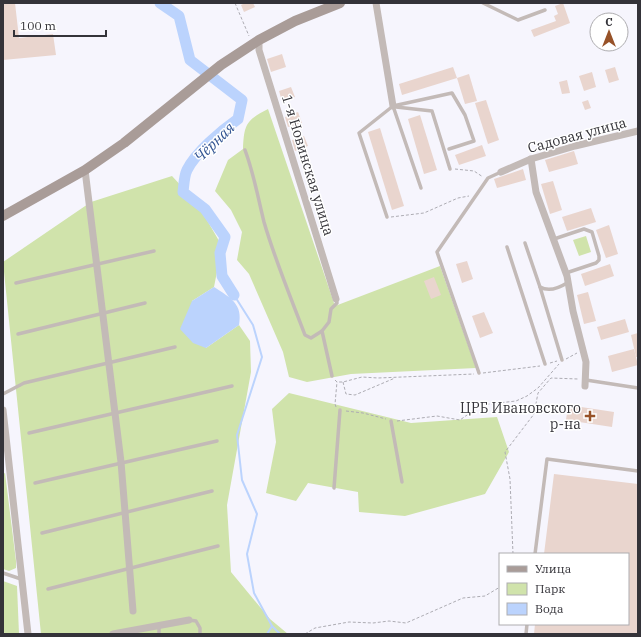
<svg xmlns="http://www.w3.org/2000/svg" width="641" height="637" viewBox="0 0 641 637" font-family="'IBM Plex Serif',serif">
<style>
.green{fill:#d0e3ab}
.water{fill:#bbd3fd}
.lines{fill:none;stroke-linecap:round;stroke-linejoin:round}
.stream{stroke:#bbd3fd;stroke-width:2}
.river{stroke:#bbd3fd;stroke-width:11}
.building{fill:#e9d5ce}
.path{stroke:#adacb3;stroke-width:1;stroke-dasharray:3 2;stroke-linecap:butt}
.lane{stroke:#c3bab7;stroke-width:3.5}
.street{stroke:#c3bab7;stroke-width:7}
.secondary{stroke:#a99c98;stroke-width:10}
.poi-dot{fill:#975228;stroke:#fff;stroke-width:1.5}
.labels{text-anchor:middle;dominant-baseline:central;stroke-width:3;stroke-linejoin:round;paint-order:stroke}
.street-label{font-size:14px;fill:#343339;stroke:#fff}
.poi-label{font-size:14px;fill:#343339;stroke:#fff;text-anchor:end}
.water-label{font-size:15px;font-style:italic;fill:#325492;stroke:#fff}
</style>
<rect width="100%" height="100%" fill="#f6f5fd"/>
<!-- green -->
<g class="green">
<path d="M268,109L335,306L440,266L476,368L351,374L307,382L289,377L283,352L249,274L237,260L242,232L231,210L215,191L228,160L243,149C244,125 246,120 268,109Z"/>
<path d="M172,176L197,203L222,246L214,287L192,301L206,348L239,325L250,341L251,372L227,505L231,572L270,619L288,634H41L3,262L91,202Z"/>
<path d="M586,236L591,252L579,256L573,240Z"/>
<path d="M289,393L411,423L497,417L509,452L485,494L405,516L359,512L358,492L308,483L296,501L266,493L276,442L272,409Z"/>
<path d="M5,473L16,561V568L9,571L3,569V474Z"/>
<path d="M3,581L17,586L19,634H3Z"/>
</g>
<!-- water -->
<path class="water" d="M214,287C231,298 243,304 239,325L206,348L193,343L180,329L192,301Z"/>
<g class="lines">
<!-- stream -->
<g class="stream">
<path d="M234,295L253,325L262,357L237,435L242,480L257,514L247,554L254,593L272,626L280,634"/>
<path d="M267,634L272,626"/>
</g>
<!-- river -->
<path class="river" d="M160,3L179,16L190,60L242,100L238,119C221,131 196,152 187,170C184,176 184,185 183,192L205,209L225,237L220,253L222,276L234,295"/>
</g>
<!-- building -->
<g class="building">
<path d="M3,3H15L19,38L53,34L56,55L3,60Z"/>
<path d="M245,3H253L255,7L244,12L241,5Z"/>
<path d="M563,3L570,23L534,37L531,30L556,21L554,16L558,14L555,6Z"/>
<path d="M282,54L286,67L271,72L267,59Z"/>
<path d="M453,67L457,78L402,95L399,84Z"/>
<path d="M615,67L619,80L609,83L605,70Z"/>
<path d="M592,72L596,87L584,91L579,76Z"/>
<path d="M469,74L477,101L465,104L457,78Z"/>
<path d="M567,80L570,93L562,94L559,82Z"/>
<path d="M291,87L295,97L282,101L279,91Z"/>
<path d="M486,100L499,140L488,144L475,103Z"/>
<path d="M588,100L591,108L585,110L582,102Z"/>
<path d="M298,112L302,123L288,127L285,117Z"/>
<path d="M420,115L437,170L424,174L408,119Z"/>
<path d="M380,128L404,206L392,210L368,132Z"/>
<path d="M304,136L308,146L295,151L292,140Z"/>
<path d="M482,145L486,156L459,165L455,155Z"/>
<path d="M574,151L578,164L549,172L545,160Z"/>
<path d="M523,169L526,180L497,188L494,179Z"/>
<path d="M553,181L562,210L550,214L541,184Z"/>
<path d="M591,208L596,222L567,231L562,217Z"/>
<path d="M609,225L618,254L606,258L596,230Z"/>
<path d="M467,261L473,279L462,283L456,264Z"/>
<path d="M610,264L614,276L585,286L581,274Z"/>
<path d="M434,277L441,295L431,299L424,281Z"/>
<path d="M588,292L596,321L584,324L577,295Z"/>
<path d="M484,312L493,333L480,338L472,316Z"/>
<path d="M625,319L629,332L601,340L597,327Z"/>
<path d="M638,333V357H636L631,335Z"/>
<path d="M634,349L638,365L612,372L608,356Z"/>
<path d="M568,405L614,412L612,427L566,420Z"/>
<path d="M554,474L638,484V634H534L535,624H628V554H544Z"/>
</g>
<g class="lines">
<!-- path -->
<g class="path">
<path d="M235,3L249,36"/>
<path d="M455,169L474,171L483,177"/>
<path d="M391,217L424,213L458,198L469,196"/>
<path d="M566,359L577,353"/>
<path d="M550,363L557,361"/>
<path d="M483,373L540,366"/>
<path d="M335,380L337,382H343L362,377L378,378L474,374"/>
<path d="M343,382L346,394L355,395L395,378"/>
<path d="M336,407L335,404L337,382"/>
<path d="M346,411L363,413L386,419"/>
<path d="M397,421L437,416L460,420L481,405L516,401L527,396L538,388L559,364"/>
<path d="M513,554L510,479L505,452L534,414L538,393L551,378L578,379"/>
<path d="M305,634L315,628L349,622L373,623L389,621L406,623L463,598L485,596L500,587"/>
</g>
<!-- lane -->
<g class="lane">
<path d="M483,3L518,20L545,10"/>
<path d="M393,106L421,188"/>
<path d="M396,107L432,111L450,169"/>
<path d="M245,150C254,174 258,198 264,222C275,260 291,298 305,335L311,338L322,331"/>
<path d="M387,217L359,133L393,106L452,93L465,115L474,141L449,149"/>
<path d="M554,239L584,229L592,232L599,256V260L596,263L566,273"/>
<path d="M525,243L540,287C549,292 559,288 567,283"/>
<path d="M507,247L545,364"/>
<path d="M16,283L154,251"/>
<path d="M540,287L562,360"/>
<path d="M18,334L145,303"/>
<path d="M479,373L437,252L488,178L501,172"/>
<path d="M332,376L322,331L329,322L331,309L337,303L336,299"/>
<path d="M586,380L638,388"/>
<path d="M3,394L24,383L175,347"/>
<path d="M391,421L402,482"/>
<path d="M29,433L232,386"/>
<path d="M35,483L217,441"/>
<path d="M334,488L340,410"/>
<path d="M42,533L212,491"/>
<path d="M535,554L547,459L638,471"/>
<path d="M3,573L21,579"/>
<path d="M48,589L218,546"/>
<path d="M189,620L196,621L200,628V634"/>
<path d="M159,626V634"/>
<path d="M526,634L527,624"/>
</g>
<!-- street -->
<g class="street">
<path d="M376,3L393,106"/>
<path d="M259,40V50L336,299"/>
<path d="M531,159L536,192L567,276L573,311L586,362L585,386"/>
<path d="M85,170L121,462L133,611"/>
<path d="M501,172L531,159L575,146L638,131"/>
<path d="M3,410L28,634"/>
<path d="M113,634L189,620"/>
</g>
<!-- secondary -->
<path class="secondary" d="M3,216L85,170L124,143L221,65L259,40L295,21L340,3"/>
</g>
<!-- markers -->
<path class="poi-dot" d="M588 410h4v4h4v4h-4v4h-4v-4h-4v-4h4z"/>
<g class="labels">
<!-- street labels -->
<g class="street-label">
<text transform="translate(577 135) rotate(-15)">Садовая улица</text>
<text transform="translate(308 165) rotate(73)">1-я Новинская улица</text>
</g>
<!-- poi labels -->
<g class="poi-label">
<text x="581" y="408">ЦРБ Ивановского<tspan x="581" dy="16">р-на</tspan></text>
</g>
<!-- water labels -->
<g class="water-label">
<text transform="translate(214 142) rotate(-44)">Чёрная</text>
</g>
</g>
<!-- border -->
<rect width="641" height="637" fill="none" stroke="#343339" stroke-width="8"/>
<!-- legend -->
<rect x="499" y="553" width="130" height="72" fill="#ffffff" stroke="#aeadb0"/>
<rect x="507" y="566" width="20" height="6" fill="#a99c98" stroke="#aeadb0"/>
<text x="535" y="573" font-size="12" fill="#343339">Улица</text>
<rect x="507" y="583" width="20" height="12" fill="#d0e3ab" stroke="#aeadb0"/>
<text x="535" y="593" font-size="12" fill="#343339">Парк</text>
<rect x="507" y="603" width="20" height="12" fill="#bbd3fd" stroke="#aeadb0"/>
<text x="535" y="613" font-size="12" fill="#343339">Вода</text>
<!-- north arrow -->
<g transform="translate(609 32)"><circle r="19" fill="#ffffff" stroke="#aeadb0"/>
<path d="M0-3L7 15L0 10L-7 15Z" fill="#975228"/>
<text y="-6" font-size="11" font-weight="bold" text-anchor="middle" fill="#343339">С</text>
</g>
<!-- scale -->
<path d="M14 30v6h92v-6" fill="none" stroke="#343339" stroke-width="2"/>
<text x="20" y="30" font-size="12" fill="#343339" stroke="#ffffff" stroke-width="3" paint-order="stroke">100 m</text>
</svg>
